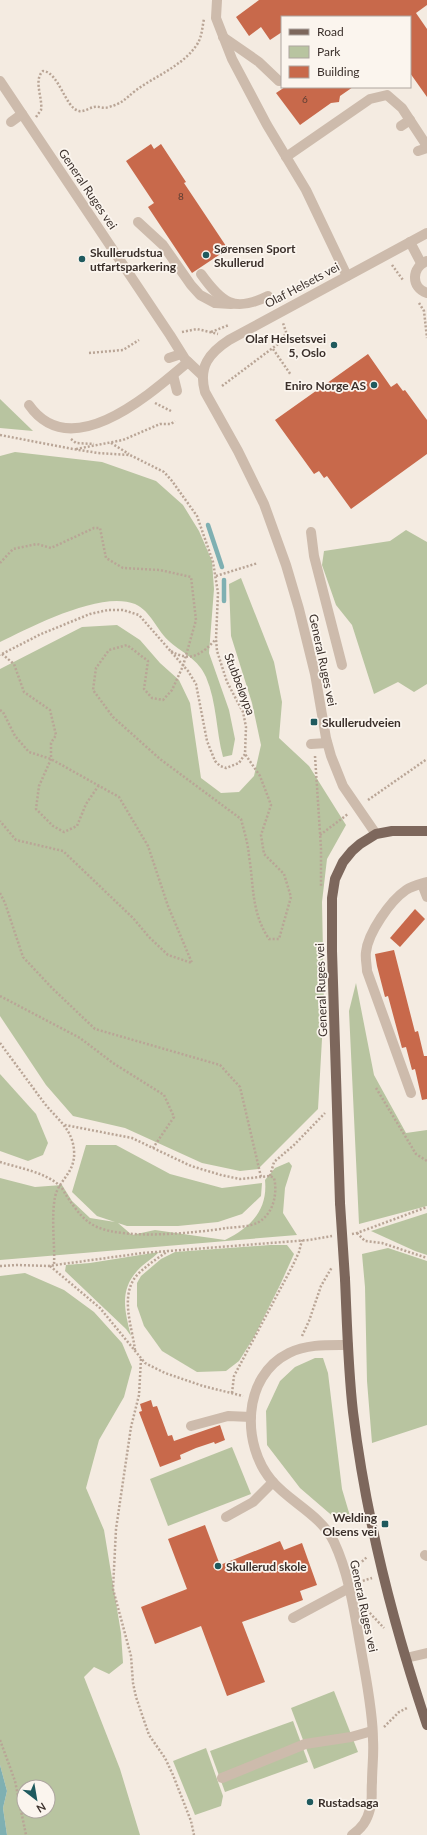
<svg xmlns="http://www.w3.org/2000/svg" width="427" height="1835" viewBox="0 0 427 1835" font-family="Lato,sans-serif">
<style>
.green{fill:#b8c4a0;fill-rule:evenodd}
.water{fill:#7fb0b2}
.lines{fill:none;stroke-linecap:round;stroke-linejoin:round}
.stream{stroke:#7fb0b2;stroke-width:4.5}
.building{fill:#c8694b}
.path{stroke:#b9a596;stroke-width:2.5;stroke-dasharray:2 2;stroke-linecap:butt}
.minor{stroke:#cdbbac;stroke-width:10}
.major{stroke:#7d675c;stroke-width:10}
.major-bridge{stroke:#7d675c;stroke-width:10}
.poi-dot{fill:#1f5a5e;stroke:#fbf5ee;stroke-width:1.5}
.labels{text-anchor:middle;dominant-baseline:central;stroke-width:3.5;stroke-linejoin:round;paint-order:stroke}
.number-label{font-size:10px;fill:#5e3e33}
.street-label{font-size:12px;fill:#3b302b;stroke:#fbf5ee}
.poi-label{font-size:12px;font-weight:bold;fill:#3b302b;stroke:#fbf5ee;text-anchor:start}
</style>
<rect width="100%" height="100%" fill="#f4ebe1"/>
<!-- green -->
<g class="green">
<path d="M0,399L33,431L0,428Z"/>
<path d="M15,452L102,462L156,481L183,505L199,531L212,561L214,589L209,653L229,710L235,739L232,755L223,757C216,731 217,703 206,677C198,659 184,654 170,642C157,631 151,611 135,604C101,590 31,627 0,642V456Z"/>
<path d="M406,530L427,542V684L414,692L398,682L374,694L352,625L336,605L322,565L324,551L390,541Z"/>
<path d="M241,578L274,662L282,702L279,738L309,766L346,825L327,859L322,902L324,1004L318,1109L258,1169L240,1171L202,1163L125,1128L73,1116L46,1085L0,1016V669L82,627L117,625L140,640L160,663L179,680L190,703L201,778L221,793L239,792L254,776L261,745L252,703L231,636L229,584Z"/>
<path d="M356,983L374,1075L406,1133L427,1130V1206L359,1224L349,1011Z"/>
<path d="M0,1074L36,1114L48,1143L43,1155L28,1161L0,1151Z"/>
<path d="M86,1145H116L170,1174L222,1188L262,1183L261,1196L242,1214L218,1222L178,1226H127L118,1223L132,1235L155,1230L225,1240C251,1227 268,1210 265,1180L275,1168L289,1162L292,1166L285,1188L283,1213L297,1235L0,1260V1178L35,1187L62,1185L72,1201L90,1218L115,1222L97,1216L72,1192Z"/>
<path d="M427,1213V1255L415,1251L371,1231Z"/>
<path d="M270,1245H287L294,1254L280,1285L254,1337L239,1361L226,1371L197,1372L162,1351L144,1326L137,1306V1283L141,1276L161,1259L175,1252Z"/>
<path d="M388,1248L427,1261V1425L372,1443L367,1381L365,1287L362,1254Z"/>
<path d="M159,1252C152,1259 143,1264 137,1271C119,1291 125,1312 131,1336L126,1329L65,1271L66,1265L90,1263Z"/>
<path d="M25,1273L64,1290L94,1312L122,1343L132,1367L124,1397L99,1440L86,1488L104,1530L121,1633L123,1663L109,1674L94,1667L84,1677L120,1769L140,1835H7L3,1808L7,1791L0,1765V1276ZM24,1787H48V1811H24Z"/>
<path d="M315,1358H323L328,1373L342,1489L350,1516L336,1519L300,1488L267,1445L266,1411L280,1381L295,1367Z"/>
<path d="M232,1447L251,1494L168,1526L150,1479Z"/>
<path d="M334,1691L358,1752L314,1769L291,1708Z"/>
<path d="M293,1721L308,1762L225,1792L210,1751Z"/>
<path d="M206,1748L223,1796L221,1806L195,1815L173,1761Z"/>
</g>
<!-- water -->
<path class="water" d="M0,1765L7,1791L3,1808L7,1835H0Z"/>
<g class="lines">
<!-- stream -->
<g class="stream">
<path d="M208,525L222,567"/>
<path d="M224,601V580"/>
</g>
</g>
<!-- building -->
<g class="building">
<path d="M259,0H427V5L416,13L427,29V97L410,73V17H282V32L270,40L261,27L249,36L236,17Z"/>
<path d="M285,87H353L340,96L339,102L331,103L300,125L276,93Z"/>
<path d="M151,144L154,149L161,144L186,182L184,183L228,249L192,273L148,207L154,203L126,161Z"/>
<path d="M368,354L391,387L397,383L403,391L405,390L427,420V454L351,509L327,476L324,478L319,471L314,474L275,420Z"/>
<path d="M415,909L425,919L400,947L390,938Z"/>
<path d="M394,950L415,1032L418,1031L424,1056H427V1099L422,1100L415,1069L412,1070L406,1047L402,1048L388,996L385,997L377,966L375,954Z"/>
<path d="M151,1400L153,1407L157,1406L168,1436L172,1435L174,1441L220,1425L225,1440L215,1444L214,1442L196,1448L180,1455L181,1459L160,1467L139,1412L142,1411L140,1404Z"/>
<path d="M205,1525L220,1565L280,1541L284,1550L302,1543L317,1585L300,1591L303,1600L242,1622L265,1682L227,1696L201,1626L155,1644L141,1607L187,1589L168,1539Z"/>
</g>
<g class="lines">
<!-- path -->
<g class="path">
<path d="M36,117L41,110C43,98 33,80 43,71C59,72 65,108 79,111C84,112 89,108 94,107C99,106 104,109 109,107C123,103 125,99 135,91C155,76 181,67 196,46C202,38 202,28 204,19"/>
<path d="M392,265L403,280"/>
<path d="M419,303L424,311L427,338"/>
<path d="M182,332L197,329L218,334"/>
<path d="M211,332L229,325"/>
<path d="M273,349L291,375"/>
<path d="M89,353L123,350L139,340"/>
<path d="M222,386L282,341L286,332L283,323"/>
<path d="M155,403L171,411"/>
<path d="M0,435L73,449L98,453L130,455L164,472L172,481L197,516L213,562L218,593L216,639L217,651L227,682L243,712L246,727L245,754L239,763L226,768L220,766L215,761L207,741L196,684L188,671L139,615L123,610H108L90,614L41,634L0,655"/>
<path d="M71,439L76,443L94,444"/>
<path d="M111,443L129,454"/>
<path d="M76,449L123,440L160,424H171L175,421"/>
<path d="M0,563L13,549L37,544L51,548L94,528H100L106,558L123,568L160,570L191,577L196,620L183,666L172,690L163,700L152,698L144,689L148,661L127,645L109,650L96,668L93,690L113,717L160,759L241,819C244,831 248,843 249,856C254,886 251,912 269,939H279L291,897L284,874L264,854L261,835L271,805L260,776L245,754"/>
<path d="M216,576L258,563"/>
<path d="M171,651C191,663 202,654 216,639"/>
<path d="M2,654L14,664L24,692L50,710L56,735L51,743V759L39,786L36,809L53,826L64,832L77,826L86,804L99,785"/>
<path d="M0,710L3,712L15,736L29,752L51,759L119,797L148,846L168,906L192,963L168,955L149,937L133,918L63,851L16,840L0,821"/>
<path d="M315,756L321,848V886"/>
<path d="M368,800L427,759"/>
<path d="M320,835L348,814"/>
<path d="M0,893L5,903L23,957L52,988L95,1029L220,1065L240,1087L261,1177"/>
<path d="M0,996L80,1038L113,1063L164,1095L174,1117L153,1148"/>
<path d="M0,1043C14,1062 28,1081 42,1100C54,1117 72,1127 74,1150C76,1173 59,1179 55,1197C51,1219 55,1243 54,1265"/>
<path d="M376,1088L416,1154L427,1161"/>
<path d="M0,1162C19,1168 44,1172 59,1185C62,1187 64,1192 66,1195C75,1208 82,1220 97,1227C127,1240 194,1233 227,1228C236,1227 248,1227 257,1223C273,1215 278,1194 274,1178L270,1176L240,1179L221,1175L191,1166L132,1138L65,1125"/>
<path d="M270,1176L274,1162L294,1145L325,1113"/>
<path d="M357,1233L365,1241L382,1243L427,1258"/>
<path d="M352,1234L357,1233L427,1207"/>
<path d="M0,1266L18,1265L48,1266L143,1253L309,1240L332,1236"/>
<path d="M50,1266L100,1308L145,1363L165,1373L203,1386L243,1396"/>
<path d="M302,1336L309,1321L321,1286L332,1267"/>
<path d="M135,1350C132,1326 119,1294 138,1274C147,1265 158,1258 168,1251"/>
<path d="M141,1359L139,1395L131,1427L116,1529L113,1589L131,1656L133,1683L136,1697L149,1735L165,1758L173,1775L191,1821L194,1835"/>
<path d="M232,1393L234,1376L293,1265L299,1252L302,1240"/>
<path d="M356,1567L367,1557"/>
<path d="M359,1582L372,1578"/>
<path d="M367,1610L384,1628"/>
<path d="M384,1727L399,1712L407,1708"/>
<path d="M0,1740L15,1781L26,1835"/>
</g>
<!-- minor -->
<g class="minor">
<path d="M217,0L216,18L232,59L267,125L306,190L347,276"/>
<path d="M223,37L259,62L279,81"/>
<path d="M0,81L170,335L185,359L202,375"/>
<path d="M11,122L22,114"/>
<path d="M401,126L410,120"/>
<path d="M418,151L427,148"/>
<path d="M286,157L370,99L387,95L402,108L427,146"/>
<path d="M138,222L163,245L191,285L200,295L215,303L231,304"/>
<path d="M410,242L421,263"/>
<path d="M427,261C412,267 410,287 427,293"/>
<path d="M201,274C222,303 234,313 268,296"/>
<path d="M169,358L181,354"/>
<path d="M173,375L177,391"/>
<path d="M29,405C71,465 150,394 188,362"/>
<path d="M311,532L314,556L342,665"/>
<path d="M311,744L327,743"/>
<path d="M376,834L343,786L331,756L326,738L315,674L299,609L286,565L264,504L238,451L205,392C198,367 209,353 229,340L427,233"/>
<path d="M422,884L427,897"/>
<path d="M411,1093L367,971C367,965 365,958 366,952C368,933 390,901 406,890C412,886 420,884 427,882"/>
<path d="M348,1345C328,1345 307,1344 289,1353C242,1376 241,1445 272,1481C291,1503 321,1515 334,1542C349,1574 354,1610 360,1644C365,1674 373,1710 373,1740C374,1754 372,1768 372,1782C371,1791 373,1801 370,1809C367,1821 362,1828 352,1835"/>
<path d="M191,1426L228,1416L251,1417"/>
<path d="M226,1517L253,1502L273,1482"/>
<path d="M425,1555L427,1556"/>
<path d="M293,1618L349,1588"/>
<path d="M406,1658L427,1653"/>
<path d="M222,1778L305,1744L351,1737L372,1731"/>
</g>
<!-- major -->
<g class="major">
<path d="M340,1203L332,951V898L335,879L343,862L352,851L360,844L376,834L392,831H427"/>
<path d="M345,1279C347,1323 348,1368 353,1412C366,1518 393,1624 427,1725"/>
</g>
<!-- major-bridge -->
<path class="major-bridge" d="M340,1203L345,1279"/>
</g>
<!-- markers -->
<g class="poi-dot">
<circle cx="206" cy="255" r="4"/>
<circle cx="82" cy="259" r="4"/>
<circle cx="334" cy="345" r="4"/>
<circle cx="374" cy="385" r="4"/>
<rect x="310" y="718" width="8" height="8" rx="2"/>
<rect x="381" y="1520" width="8" height="8" rx="2"/>
<circle cx="218" cy="1566" r="4"/>
<circle cx="310" cy="1802" r="4"/>
</g>
<g class="labels">
<!-- number labels -->
<g class="number-label">
<text x="305" y="99">6</text>
<text x="181" y="196">8</text>
</g>
<!-- street labels -->
<g class="street-label">
<text transform="translate(88 189) rotate(56)">General Ruges vei</text>
<text transform="translate(302 285) rotate(-28)">Olaf Helsets vei</text>
<text transform="translate(323 660) rotate(78)">General Ruges vei</text>
<text transform="translate(240 684) rotate(69)">Stubbeløypa</text>
<text transform="translate(321 990) rotate(-92)">General Ruges vei</text>
<text transform="translate(364 1606) rotate(78)">General Ruges vei</text>
</g>
<!-- poi labels -->
<g class="poi-label">
<text x="214" y="248">Sørensen Sport<tspan x="214" dy="14">Skullerud</tspan></text>
<text x="90" y="252">Skullerudstua<tspan x="90" dy="14">utfartsparkering</tspan></text>
<text x="326" y="338" text-anchor="end">Olaf Helsetsvei<tspan x="326" dy="14">5, Oslo</tspan></text>
<text x="366" y="385" text-anchor="end">Eniro Norge AS</text>
<text x="322" y="722">Skullerudveien</text>
<text x="377" y="1517" text-anchor="end">Welding<tspan x="377" dy="14">Olsens vei</tspan></text>
<text x="226" y="1566">Skullerud skole</text>
<text x="318" y="1802">Rustadsaga</text>
</g>
</g>
<!-- legend -->
<rect x="281" y="16" width="130" height="72" fill="#fbf5ee" stroke="#aea6a0"/>
<rect x="289" y="29" width="20" height="6" fill="#7d675c" stroke="#aea6a0"/>
<text x="317" y="36" font-size="12" fill="#3b302b">Road</text>
<rect x="289" y="46" width="20" height="12" fill="#b8c4a0" stroke="#aea6a0"/>
<text x="317" y="56" font-size="12" fill="#3b302b">Park</text>
<rect x="289" y="66" width="20" height="12" fill="#c8694b" stroke="#aea6a0"/>
<text x="317" y="76" font-size="12" fill="#3b302b">Building</text>
<!-- north arrow -->
<g transform="translate(36 1799) rotate(149)"><circle r="19" fill="#fbf5ee" stroke="#aea6a0"/>
<path d="M0-3L7 15L0 10L-7 15Z" fill="#1f5a5e"/>
<text y="-6" font-size="11" font-weight="bold" text-anchor="middle" fill="#3b302b">N</text>
</g>
</svg>
